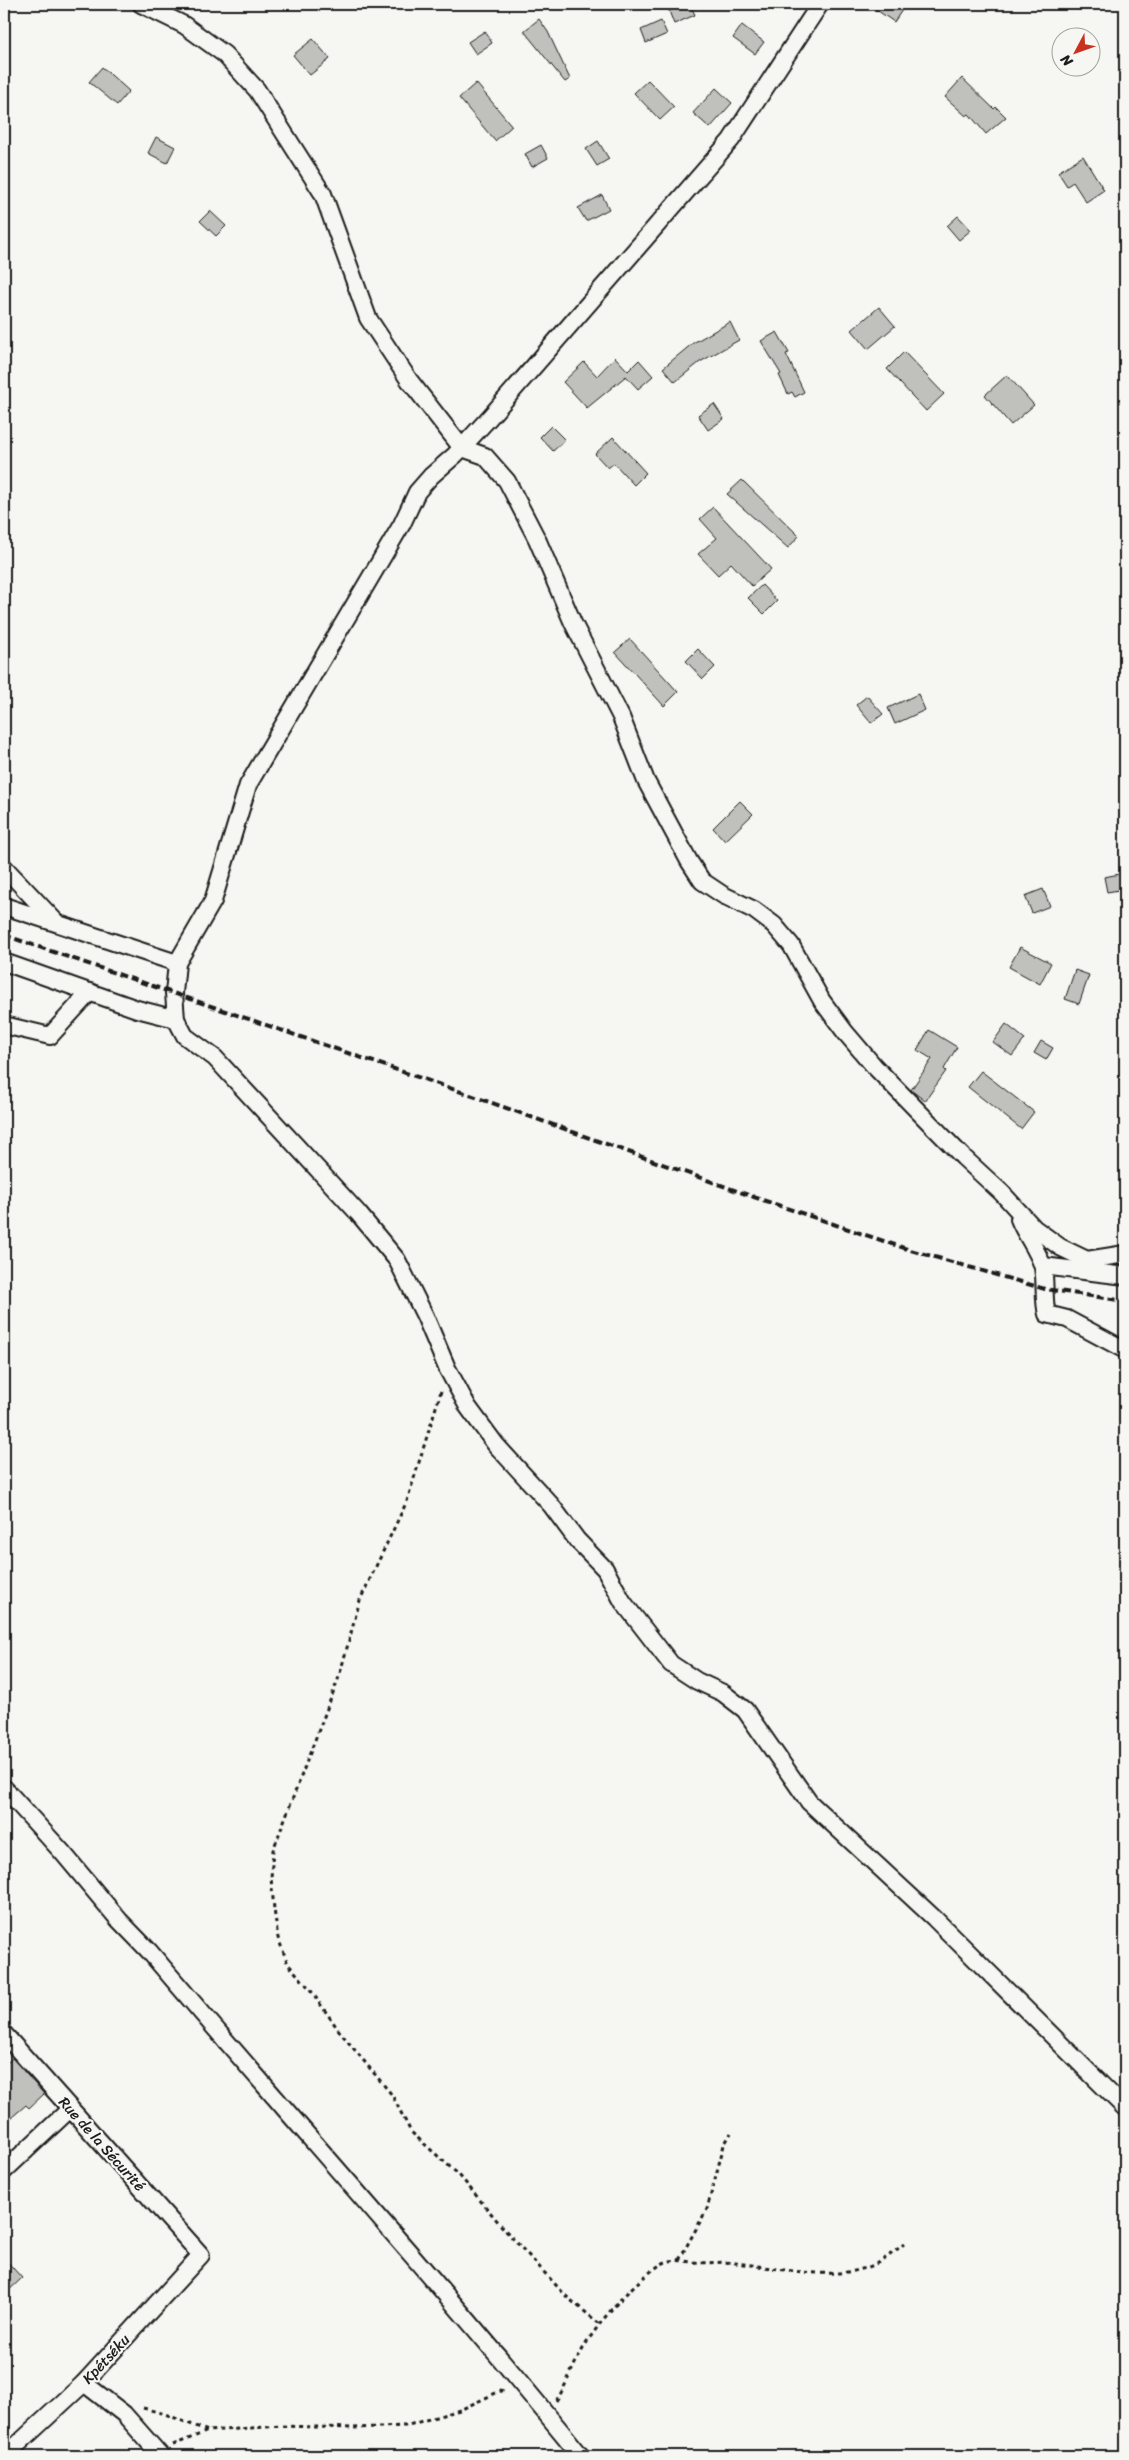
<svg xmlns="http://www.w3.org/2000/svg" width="1129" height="2460" viewBox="0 0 1129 2460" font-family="Sriracha,sans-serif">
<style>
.building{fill:#c0c0bd;stroke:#1c1c1c}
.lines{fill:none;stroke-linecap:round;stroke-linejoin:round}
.street-casing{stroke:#1c1c1c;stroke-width:20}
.path{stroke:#1c1c1c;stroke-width:3;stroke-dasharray:4 4;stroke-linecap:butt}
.street{stroke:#f6f6f2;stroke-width:16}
.rail{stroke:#1c1c1c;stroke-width:4;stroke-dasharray:8 4;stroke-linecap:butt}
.labels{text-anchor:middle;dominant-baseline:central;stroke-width:4.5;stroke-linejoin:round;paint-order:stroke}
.street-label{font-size:15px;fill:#1c1c1c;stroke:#f6f6f2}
</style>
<rect width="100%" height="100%" fill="#f6f6f2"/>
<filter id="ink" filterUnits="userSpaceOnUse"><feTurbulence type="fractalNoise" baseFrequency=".02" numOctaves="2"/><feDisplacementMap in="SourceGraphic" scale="10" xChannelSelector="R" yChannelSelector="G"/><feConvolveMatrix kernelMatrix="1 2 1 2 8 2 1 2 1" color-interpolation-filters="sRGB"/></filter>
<g filter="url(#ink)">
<!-- building -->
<g class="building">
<path d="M685,4H690L695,15L674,24L669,11Z"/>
<path d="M868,4H906L894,22Z"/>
<path d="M539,19L548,32L570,79L565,82L524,31Z"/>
<path d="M661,21L667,34L646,43L641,30Z"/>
<path d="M742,25L764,42L755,54L733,38Z"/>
<path d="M485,31L492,43L476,54L468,42Z"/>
<path d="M313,39L330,59L310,75L293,55Z"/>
<path d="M102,67L129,91L117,105L89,82Z"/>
<path d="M962,78L994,109L996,107L1006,117L986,134L969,114L966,116L945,97Z"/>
<path d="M648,80L674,107L660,120L634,93Z"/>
<path d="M476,83L512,126L495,141L459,98Z"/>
<path d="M716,88L732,103L710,128L693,113Z"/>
<path d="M156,137L175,147L167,163L148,153Z"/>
<path d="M598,141L609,159L597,166L586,149Z"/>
<path d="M541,145L548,158L532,167L525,154Z"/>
<path d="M1083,156L1104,190L1086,202L1073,182L1067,186L1058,172Z"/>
<path d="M602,195L609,209L586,221L578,208Z"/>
<path d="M210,211L226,226L216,236L200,221Z"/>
<path d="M958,216L971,230L959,240L947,226Z"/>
<path d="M879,307L895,326L868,349L852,330Z"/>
<path d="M730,322L739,340L700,362L675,382L663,368L693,343Z"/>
<path d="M777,332L789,353L786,354L804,392L795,397L792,392L788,394L779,375L781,374L761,341Z"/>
<path d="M904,352L944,394L926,411L887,369Z"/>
<path d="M615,357L628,371L639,360L653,376L638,389L626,376L587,408L563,382L584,362L597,376Z"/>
<path d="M1007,375L1034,405L1011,425L985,395Z"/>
<path d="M714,404L724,419L708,430L698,415Z"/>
<path d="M551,426L565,440L553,451L540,437Z"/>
<path d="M613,437L646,473L634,485L614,463L608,468L595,454Z"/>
<path d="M742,480L799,536L788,548L727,494Z"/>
<path d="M713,507L771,569L752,586L731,563L718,575L698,554L717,538L700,519Z"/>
<path d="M762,585L777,601L764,614L748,598Z"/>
<path d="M630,639L678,692L664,706L615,652Z"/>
<path d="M698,649L715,667L703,679L686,661Z"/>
<path d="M918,694L925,710L895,724L888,708Z"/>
<path d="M867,696L883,714L871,723L856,705Z"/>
<path d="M740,801L753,814L725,841L713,828Z"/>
<path d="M1125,873V889L1107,892L1104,877Z"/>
<path d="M1043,889L1050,906L1032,913L1025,896Z"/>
<path d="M1020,947L1051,963L1040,984L1009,967Z"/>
<path d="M1075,970L1089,975L1079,1004L1065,999Z"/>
<path d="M1006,1024L1025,1039L1012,1056L993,1042Z"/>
<path d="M929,1030L957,1047L944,1069L946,1071L925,1101L911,1090L932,1059L917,1050Z"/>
<path d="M1041,1041L1053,1048L1046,1060L1034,1053Z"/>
<path d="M981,1071L1034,1112L1021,1129L968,1087Z"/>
<path d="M12,2058L44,2094L29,2108L26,2105L4,2124V2066Z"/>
<path d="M4,2258L22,2278L4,2295Z"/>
</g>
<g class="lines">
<defs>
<g id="street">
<path d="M141,4L184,25L224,54L257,90L323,194L368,318L409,380L462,448L485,456L507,481L537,539L573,623L621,717L646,781L689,861L702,881L723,895L754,910L774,925L791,945L822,1001L845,1032L874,1066L963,1157L1002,1193L1034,1228L1060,1247L1087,1260L1125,1254"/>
<path d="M820,4L731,140L489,418L455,455L431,476L417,492L402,524L248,785L213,901L177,963L174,993L176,1019L185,1036L215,1058L358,1213L397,1260L425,1316L447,1368L468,1407L496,1445L551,1505L577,1540L605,1569L623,1602L671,1664L697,1681L723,1693L745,1710L809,1802L934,1918L1125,2108"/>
<path d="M4,867L56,922"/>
<path d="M4,906L177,963"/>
<path d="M4,962L137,1009L176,1019"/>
<path d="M4,1025L50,1036L90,992"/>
<path d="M1019,1219C1025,1235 1039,1251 1043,1268C1046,1284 1043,1298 1047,1314L1067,1319L1125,1350"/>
<path d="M1043,1266L1125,1276"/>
<path d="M4,1788L63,1853L119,1920L149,1951C292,2120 441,2284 581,2456"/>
<path d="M4,2034L201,2255L84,2383L5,2456"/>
<path d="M4,2171L70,2109"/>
<path d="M84,2383L124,2414L161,2456"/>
</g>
</defs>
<!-- street casing -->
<use href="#street" class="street-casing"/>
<!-- path -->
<g class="path">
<path d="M441,1391L407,1501L360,1600L339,1677L273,1850L271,1878L274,1909L278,1938L288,1964L309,1988L340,2032L392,2095L411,2132L459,2175L505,2230L567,2297L601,2325"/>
<path d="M679,2260L707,2209L724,2145L731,2133"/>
<path d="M556,2401C566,2386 571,2370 580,2354C597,2323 630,2285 660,2265C670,2258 682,2261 693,2262C707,2264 721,2261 735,2263C773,2267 825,2280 862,2269C879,2265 891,2254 904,2244"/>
<path d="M143,2408L165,2414L208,2431"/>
<path d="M173,2445L208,2431L280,2426L354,2428L405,2426L460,2410L500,2391L505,2392"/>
</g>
<!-- street -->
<use href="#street" class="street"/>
<!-- rail -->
<path class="rail" d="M4,935L470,1095L754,1197L907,1249L1045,1289L1125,1301"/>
</g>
</g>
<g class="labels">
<!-- street labels -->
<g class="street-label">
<text transform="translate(102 2144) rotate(48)">Rue de la Sécurité</text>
<text transform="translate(106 2359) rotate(-47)">Kpétséku</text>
</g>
</g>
<!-- margin -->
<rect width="1129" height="2460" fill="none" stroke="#f6f6f2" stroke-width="20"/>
<rect x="10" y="10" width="1109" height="2440" fill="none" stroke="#1c1c1c" stroke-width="2" filter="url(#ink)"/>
<!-- north arrow -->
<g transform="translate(1076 52) rotate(229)"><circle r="24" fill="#f6f6f2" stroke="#9f9f9c"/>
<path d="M0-4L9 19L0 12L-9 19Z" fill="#c8321e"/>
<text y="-8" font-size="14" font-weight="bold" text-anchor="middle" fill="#1c1c1c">N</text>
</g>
</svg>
